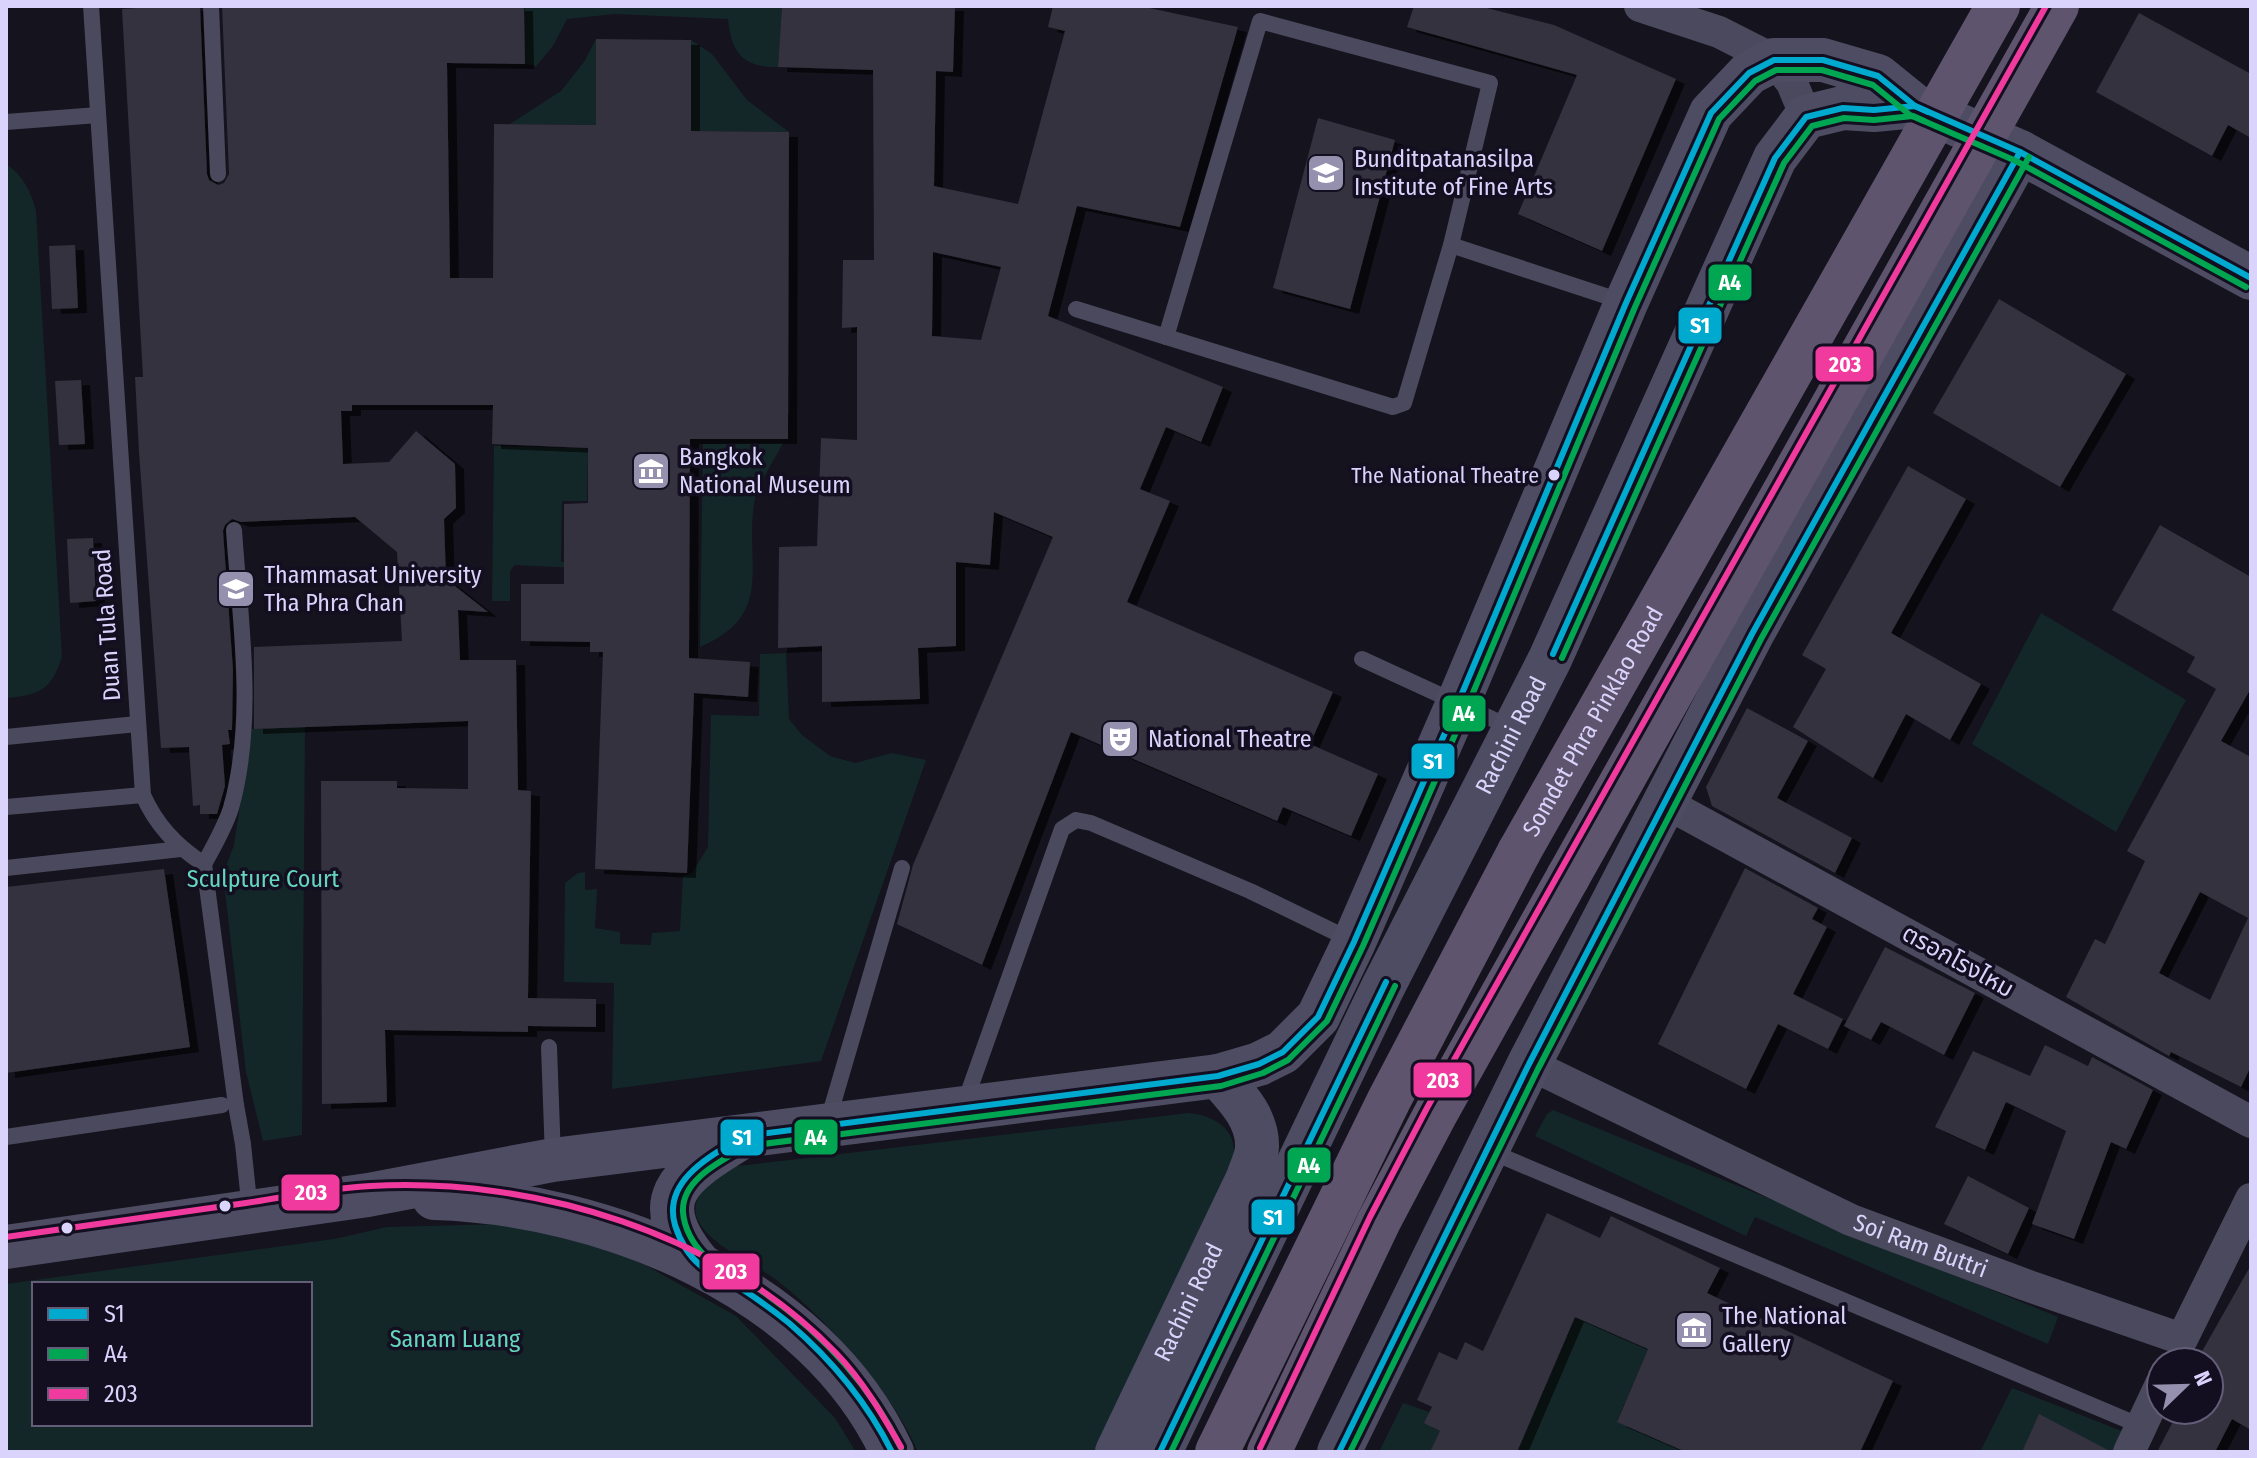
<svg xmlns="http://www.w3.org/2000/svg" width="2257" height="1458" viewBox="0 0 2257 1458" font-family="'Fira Sans Condensed','Noto Sans Thai',sans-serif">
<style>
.green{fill:#132729;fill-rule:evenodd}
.building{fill:#34313f;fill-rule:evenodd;filter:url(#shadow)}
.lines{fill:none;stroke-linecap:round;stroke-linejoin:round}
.lane{stroke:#4b495d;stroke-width:16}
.street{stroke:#4b495d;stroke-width:32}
.secondary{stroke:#4e4c63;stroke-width:44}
.primary{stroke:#5e546d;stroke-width:44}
.primary-bridge{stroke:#5e546d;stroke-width:44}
.bus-1-casing{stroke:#130f21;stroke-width:12}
.bus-2-casing{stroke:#130f21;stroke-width:12}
.bus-3-casing{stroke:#130f21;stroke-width:12}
.bus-1{stroke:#00a9ce;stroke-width:6}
.bus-2{stroke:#00a651;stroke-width:6}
.bus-3{stroke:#f13a9d;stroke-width:6}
.bus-dot{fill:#dad3fb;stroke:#130f21;stroke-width:3}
.labels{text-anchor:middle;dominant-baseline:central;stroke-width:7;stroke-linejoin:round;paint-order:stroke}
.bus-label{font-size:22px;fill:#dad3fb;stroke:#130f21;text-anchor:end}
.poi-label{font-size:24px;fill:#dad3fb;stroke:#130f21;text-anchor:start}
.street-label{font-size:24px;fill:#dad3fb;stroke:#130f21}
.park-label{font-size:24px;fill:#65d5bf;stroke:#130f21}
.line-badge{stroke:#130f21;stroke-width:3}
.badge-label{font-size:22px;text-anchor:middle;font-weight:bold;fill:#fff}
</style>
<defs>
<filter id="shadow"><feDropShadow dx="9" dy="5" stdDeviation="0" flood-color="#0009"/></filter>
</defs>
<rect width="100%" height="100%" fill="#15131d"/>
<!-- green -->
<g class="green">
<path d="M525,6H782L778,67C743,68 731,52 728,19L615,14L567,19L553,46L536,66L525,64Z"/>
<path d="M596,39V125L510,124L561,91L584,62Z"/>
<path d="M691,40L712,54L747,100L789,132L691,131Z"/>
<path d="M6,164C23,175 31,192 36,211L62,657C51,690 40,695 6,698Z"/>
<path d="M783,443C775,459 756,487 754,504C745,567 775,615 700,647L703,444Z"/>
<path d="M494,446L588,448L587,501H562L561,562L583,563L576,568L515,565L510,571V601H492Z"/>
<path d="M2041,613L2186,700L2116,832L1972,744Z"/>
<path d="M786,653L789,719L802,735L830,756L855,763L892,753L926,760L821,1061L612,1089L614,983L564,982L565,883L578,873L585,872V890L597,889L595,928L620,932V944L651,945L652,933L680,931L683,876L692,873L708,847L711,715L759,716L760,654Z"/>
<path d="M305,726L302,1135L263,1141L246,1072L223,874L234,845L252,729Z"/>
<path d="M1553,1110L2058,1317L2048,1344L1755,1217L1746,1236L1535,1136L1547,1114Z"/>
<path d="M1189,1113C1209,1115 1233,1125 1234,1150C1235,1161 1228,1176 1225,1187L1095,1452H918C895,1395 824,1316 775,1279C752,1262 709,1245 698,1220C687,1196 714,1180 729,1167Z"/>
<path d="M506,1224L622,1252L736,1316L835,1418L856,1452H6V1284L334,1239L387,1227ZM34,1284H310V1424H34Z"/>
<path d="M1575,1317L1648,1349L1617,1421L1685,1452H1517Z"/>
<path d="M2012,1388L2127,1433L2118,1452H1980Z"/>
<path d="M1403,1403L1464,1424L1455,1452H1379Z"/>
</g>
<!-- building -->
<g class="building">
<path d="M167,6H200L207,174L209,180L218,185L224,183L229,174L222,6H524L525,64L447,63L450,278H493L494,124L596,125V39L691,40V131L789,132L788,439H690L689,658L750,662L748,697L694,693L687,873L595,869L603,652H590V642L521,641V584H564V504L588,503V448L492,444L493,405H352V411H341L343,464L389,462L416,431L455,464L456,508L444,519L446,579L488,612L458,610L460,660H516L518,790L531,791L528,998L596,999V1027L528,1026V1032L385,1030L387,1102L322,1104L321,781H397V788L468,789V721L254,729V647L402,641L397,552L355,517L241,522L232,519L225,525L223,531L233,670L232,730H228L230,744L222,745L225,786L217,814H200V805L193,806L189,747L161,748L139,452L135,377H143L122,9Z"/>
<path d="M782,6H955L953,72L936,71L934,186L1018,204L1065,31L1048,27L1053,6H1140L1238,27L1180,227L1077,206L1048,316L1223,387L1201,442L1166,427L1140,489L1170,501L1127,602L1333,692L1310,744L1378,774L1351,836L1283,807L1277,821L1071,732L982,965L897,924L913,865L1053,537L994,512L990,565L956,562V646L918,648L920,699L822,702V646L778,648L779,547L817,546L821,438L857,440V327L842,328L843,260H874L873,70L778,67ZM933,252L1001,267L981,340L932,336Z"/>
<path d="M1414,6H1479L1554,25L1676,79L1602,251L1518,214L1577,75L1407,27Z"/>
<path d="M2139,13L2251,74V138L2228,125L2212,156L2096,92Z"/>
<path d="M1318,118L1395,140L1350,309L1273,288Z"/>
<path d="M75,245L78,308L52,309L49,246Z"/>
<path d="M1999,299L2126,374L2060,487L1933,413Z"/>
<path d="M81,380L85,444L59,445L55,381Z"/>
<path d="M1908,466L1966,499L1891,633L1981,684L1950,740L1906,714L1873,778L1793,727L1826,669L1802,655Z"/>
<path d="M2160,525L2251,577V688L2221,741L2251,757V1066L2241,1087L2171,1052L2169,1056L2066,997L2095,939L2105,944L2145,861L2127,851L2216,689L2187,672L2195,657L2112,610ZM2200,892L2248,918L2210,1000L2159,973Z"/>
<path d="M93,538L96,601L70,603L67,539Z"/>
<path d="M1747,708L1808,741L1777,798L1852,838L1835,873L1712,806L1706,787Z"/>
<path d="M1745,868L1818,908L1812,919L1827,927L1793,994L1843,1019L1828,1049L1778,1024L1746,1089L1658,1044Z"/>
<path d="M164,869L190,1047L6,1073V887Z"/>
<path d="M1885,947L1975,993L1944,1055L1881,1022L1871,1040L1844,1026Z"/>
<path d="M2045,1045L2088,1066L2092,1057L2153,1090L2126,1149L2111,1142L2074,1239L2032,1224L2066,1131L2006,1102L1985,1150L1935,1127L1973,1051L2030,1076Z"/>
<path d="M1968,1176L2029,1208L2008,1254L1944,1224Z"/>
<path d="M1547,1213L1600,1238L1611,1216L1720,1268L1707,1293L1893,1381L1860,1452H1686L1617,1422L1648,1349L1575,1317L1517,1452H1430L1440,1431L1424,1423L1432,1407L1417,1400L1439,1352L1457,1360L1465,1342L1483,1351Z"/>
<path d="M2251,1265V1430L2232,1419L2215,1452H2157L2179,1410H2209V1362H2196Z"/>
<path d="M2039,1414L2110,1451V1452H2022Z"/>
</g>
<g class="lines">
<!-- lane -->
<g class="lane">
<path d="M91,6L143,795C156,825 177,847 204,864L236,1105L243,1144L250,1211"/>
<path d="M211,6L218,174"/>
<path d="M6,122L98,115"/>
<path d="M1076,309L1393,407L1404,403L1451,245L1624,302"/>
<path d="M1166,337L1260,21L1490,83L1451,245"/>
<path d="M1362,659L1514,729"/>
<path d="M6,737L137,724"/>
<path d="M6,807L143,795"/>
<path d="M204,864C214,846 225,827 231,808C256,718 240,621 234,530"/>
<path d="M6,868L181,849"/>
<path d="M549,1047L553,1158"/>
<path d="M965,1102L1062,829L1076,820L1091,823L1250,891L1353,941"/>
<path d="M827,1124L902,868"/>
<path d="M6,1137L222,1105"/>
<path d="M1487,1150L2141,1426"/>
</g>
<!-- street -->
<g class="street">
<path d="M1640,6L1719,32L1774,60L1792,83L1806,117"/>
<path d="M1664,802L2251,1122"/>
<path id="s1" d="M1529,1064L1851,1220L2026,1285L2182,1339L2251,1199"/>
<path d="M2129,1452L2161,1384"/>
</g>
<!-- secondary -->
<g class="secondary">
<path d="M434,1198C606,1203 816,1287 892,1452"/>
<path d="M6,1247L368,1195L553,1160L1218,1076L1259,1064L1283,1052L1318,1017L1354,942L1458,703L1626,303L1711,113L1749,73L1774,60H1823L1878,76L1915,106L2020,152L2251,278"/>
<path d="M700,1265C645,1200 678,1176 739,1139"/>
<path id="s2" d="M1117,1452L1248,1178C1251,1168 1257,1157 1257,1147C1258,1118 1236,1096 1218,1076"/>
<path id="s3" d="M1160,1452L1382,989L1550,659L1775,158L1806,117L1843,108L1874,110L1915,106"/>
<path d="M1339,1452L1529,1064L1752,634L2020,152"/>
</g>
<!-- primary -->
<g class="primary">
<path d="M1217,1452L1389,1100L1519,852"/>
<path d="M1269,1452L1379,1221L1436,1113L1568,877"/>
</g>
<!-- primary-bridge -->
<g class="primary-bridge">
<path id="s4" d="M1519,852L1998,6"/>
<path d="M1568,877L2057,6"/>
</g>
<defs>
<g id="bus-1">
<path d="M1553,654L1775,158L1806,117L1843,108L1874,110L1915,106L1928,112"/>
<path d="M892,1452C867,1402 832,1360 789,1323C773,1310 756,1298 739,1287C726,1280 713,1275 701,1266C689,1256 680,1241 675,1225C662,1180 712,1155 744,1136L1218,1076L1259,1064L1283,1052L1318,1017L1354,942L1458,703L1626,303L1711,113L1749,73L1774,60H1823L1878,76L1915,106L2020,152L2251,278"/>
<path d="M1160,1452L1386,982"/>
<path d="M1339,1452L1529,1064L1752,634L2020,152"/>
</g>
<g id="bus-2">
<path d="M1562,658L1784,163L1812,126L1844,118L1874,120L1913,116L1924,121"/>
<path d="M901,1448C870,1385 823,1334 766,1294C747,1280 721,1272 704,1255C693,1244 684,1228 683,1212C681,1179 723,1160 747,1146L1221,1086L1263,1073L1288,1060L1327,1021L1363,946L1467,707L1635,307L1719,119L1755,81L1776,70H1822L1873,85L1910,115L2016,161L2246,287"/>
<path d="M1171,1452L1395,986"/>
<path d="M1350,1452L1538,1069L1761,639L2029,157"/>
</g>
<g id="bus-3">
<path d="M6,1237C86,1225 166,1215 246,1203C287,1197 329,1188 371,1186C535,1177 720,1233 836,1353C863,1381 882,1414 901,1447"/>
<path d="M1260,1448L1370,1217L1427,1108L2046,6"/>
</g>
</defs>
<!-- bus-1 casing -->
<use href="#bus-1" class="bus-1-casing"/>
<!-- bus-2 casing -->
<use href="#bus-2" class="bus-2-casing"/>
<!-- bus-3 casing -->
<use href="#bus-3" class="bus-3-casing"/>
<!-- bus-1 -->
<use href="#bus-1" class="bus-1"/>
<!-- bus-2 -->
<use href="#bus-2" class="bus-2"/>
<!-- bus-3 -->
<use href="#bus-3" class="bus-3"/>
</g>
<!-- icons -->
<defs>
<symbol id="university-square" viewBox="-11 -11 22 22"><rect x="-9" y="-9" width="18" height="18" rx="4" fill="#9590ad" stroke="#130f21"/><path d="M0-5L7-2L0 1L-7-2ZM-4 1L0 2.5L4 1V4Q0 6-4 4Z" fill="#fff"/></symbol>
<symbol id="museum-square" viewBox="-11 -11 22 22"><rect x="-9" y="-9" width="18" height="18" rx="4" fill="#9590ad" stroke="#130f21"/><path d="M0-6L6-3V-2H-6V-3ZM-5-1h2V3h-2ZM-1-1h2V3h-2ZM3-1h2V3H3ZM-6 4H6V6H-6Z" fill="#fff"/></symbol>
<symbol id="theatre-square" viewBox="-11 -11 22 22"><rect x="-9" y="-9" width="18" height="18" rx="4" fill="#9590ad" stroke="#130f21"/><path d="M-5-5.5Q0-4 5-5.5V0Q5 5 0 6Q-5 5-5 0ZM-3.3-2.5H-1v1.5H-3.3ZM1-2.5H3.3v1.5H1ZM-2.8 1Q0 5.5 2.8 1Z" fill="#fff"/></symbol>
</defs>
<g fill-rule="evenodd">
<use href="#university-square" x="1304" y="151" width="44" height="44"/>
<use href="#museum-square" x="629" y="449" width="44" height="44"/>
<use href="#university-square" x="214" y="567" width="44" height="44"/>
<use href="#theatre-square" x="1098" y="717" width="44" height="44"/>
<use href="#museum-square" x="1672" y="1308" width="44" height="44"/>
</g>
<!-- markers -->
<g class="bus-dot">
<circle cx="1554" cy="475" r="7"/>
<circle cx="225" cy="1206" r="7"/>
<circle cx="67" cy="1228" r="7"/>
</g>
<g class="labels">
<!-- bus labels -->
<g class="bus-label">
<text x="1539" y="475">The National Theatre</text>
</g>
<!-- poi labels -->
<g class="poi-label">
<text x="1354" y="159">Bunditpatanasilpa<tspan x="1354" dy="28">Institute of Fine Arts</tspan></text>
<text x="679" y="457">Bangkok<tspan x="679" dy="28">National Museum</tspan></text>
<text x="264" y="575">Thammasat University<tspan x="264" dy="28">Tha Phra Chan</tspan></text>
<text x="1148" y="739">National Theatre</text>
<text x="1722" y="1316">The National<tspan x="1722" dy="28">Gallery</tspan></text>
</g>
<!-- street labels -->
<g class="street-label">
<text transform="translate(107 625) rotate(-94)">Duan Tula Road</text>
<text stroke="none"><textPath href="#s4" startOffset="150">Somdet Phra Pinklao Road</textPath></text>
<text stroke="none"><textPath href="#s3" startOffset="798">Rachini Road</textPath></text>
<text transform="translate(1958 961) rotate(29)">ตรอกโรงไหม</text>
<text stroke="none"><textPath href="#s1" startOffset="432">Soi Ram Buttri</textPath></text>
<text stroke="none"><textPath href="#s2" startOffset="166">Rachini Road</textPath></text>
</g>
<!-- park labels -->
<g class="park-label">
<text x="263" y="879">Sculpture Court</text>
<text x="455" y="1339">Sanam Luang</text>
</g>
</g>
<g class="line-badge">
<rect x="1707" y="263" width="46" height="39" rx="8" fill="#00a651"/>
<rect x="1677" y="306" width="46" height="39" rx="8" fill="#00a9ce"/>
<rect x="1814" y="345" width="61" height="38" rx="8" fill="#f13a9d"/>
<rect x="1441" y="694" width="46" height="39" rx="8" fill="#00a651"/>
<rect x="1410" y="742" width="46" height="38" rx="8" fill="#00a9ce"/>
<rect x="1412" y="1061" width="61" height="38" rx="8" fill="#f13a9d"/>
<rect x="793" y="1118" width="46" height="38" rx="8" fill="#00a651"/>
<rect x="719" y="1118" width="46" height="39" rx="8" fill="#00a9ce"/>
<rect x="1286" y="1146" width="46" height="38" rx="8" fill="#00a651"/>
<rect x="280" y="1173" width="61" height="39" rx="8" fill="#f13a9d"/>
<rect x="1250" y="1198" width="46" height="38" rx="8" fill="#00a9ce"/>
<rect x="701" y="1252" width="60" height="39" rx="8" fill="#f13a9d"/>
</g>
<g class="badge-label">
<text x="1730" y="290">A4</text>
<text x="1700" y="333">S1</text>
<text x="1845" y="372">203</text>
<text x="1464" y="721">A4</text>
<text x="1433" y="769">S1</text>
<text x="1443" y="1088">203</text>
<text x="816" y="1145">A4</text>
<text x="742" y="1145">S1</text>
<text x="1309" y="1173">A4</text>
<text x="311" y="1200">203</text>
<text x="1273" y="1225">S1</text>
<text x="731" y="1279">203</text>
</g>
<!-- border -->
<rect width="2257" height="1458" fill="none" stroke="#dad3fb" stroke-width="16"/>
<!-- legend -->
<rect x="32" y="1282" width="280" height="144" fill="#130f21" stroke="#635d78" stroke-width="2"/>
<rect x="48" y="1308" width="40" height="12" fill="#00a9ce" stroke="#635d78" stroke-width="2"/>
<text x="104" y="1322" font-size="24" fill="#dad3fb">S1</text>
<rect x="48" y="1348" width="40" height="12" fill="#00a651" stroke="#635d78" stroke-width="2"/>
<text x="104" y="1362" font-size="24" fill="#dad3fb">A4</text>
<rect x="48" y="1388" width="40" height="12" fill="#f13a9d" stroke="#635d78" stroke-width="2"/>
<text x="104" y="1402" font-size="24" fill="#dad3fb">203</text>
<!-- north arrow -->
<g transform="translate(2185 1386) rotate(67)"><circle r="38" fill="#130f21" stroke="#635d78" stroke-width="2"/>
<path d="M0-6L14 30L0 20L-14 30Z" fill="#9590ad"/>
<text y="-12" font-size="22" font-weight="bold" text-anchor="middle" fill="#dad3fb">N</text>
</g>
</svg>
